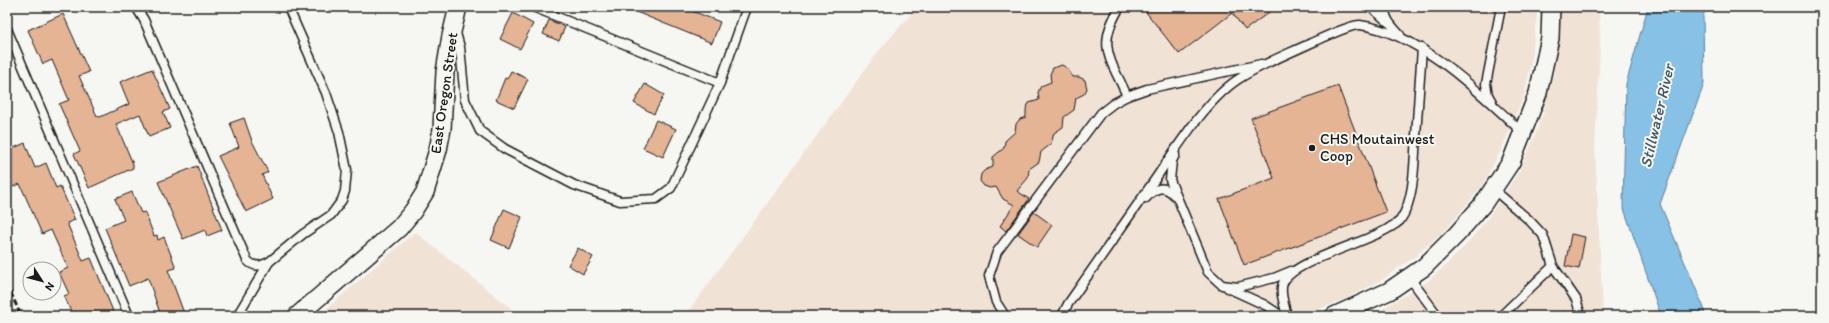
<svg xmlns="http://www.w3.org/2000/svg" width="1829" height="323" viewBox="0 0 1829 323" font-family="Itim,sans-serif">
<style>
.built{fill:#f1e2d6}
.water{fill:#87c1e6;stroke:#5c7f95}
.building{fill:#e4b495;stroke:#1c1c1c}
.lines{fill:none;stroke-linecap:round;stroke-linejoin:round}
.lane-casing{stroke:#1c1c1c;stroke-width:11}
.street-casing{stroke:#1c1c1c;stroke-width:20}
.lane{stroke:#f6f6f2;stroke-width:8}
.street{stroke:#f6f6f2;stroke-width:17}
.rail{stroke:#1c1c1c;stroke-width:3;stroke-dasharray:6 3;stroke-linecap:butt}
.poi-dot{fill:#1c1c1c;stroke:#f6f6f2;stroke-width:1.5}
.labels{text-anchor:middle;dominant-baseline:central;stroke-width:4;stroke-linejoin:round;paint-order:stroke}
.street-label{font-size:15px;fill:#1c1c1c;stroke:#f6f6f2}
.poi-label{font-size:15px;fill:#1c1c1c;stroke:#f6f6f2;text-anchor:start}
.water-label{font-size:16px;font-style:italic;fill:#415663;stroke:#f6f6f2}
</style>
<rect width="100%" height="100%" fill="#f6f6f2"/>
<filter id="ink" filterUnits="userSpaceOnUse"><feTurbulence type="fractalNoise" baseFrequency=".025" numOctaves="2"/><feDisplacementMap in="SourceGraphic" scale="8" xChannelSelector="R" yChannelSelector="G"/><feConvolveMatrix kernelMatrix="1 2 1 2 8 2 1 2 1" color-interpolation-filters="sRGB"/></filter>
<g filter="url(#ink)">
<!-- built -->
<g class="built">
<path d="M917,7H1538L1531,64L1524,96L1502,148L1482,186L1449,226L1417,255L1382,280L1341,301L1299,316H685L878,52Z"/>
<path d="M1561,7H1599L1600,46L1595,149L1603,316H1370L1427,282L1445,266L1465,246L1488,218L1520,170L1532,143L1544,111L1554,73Z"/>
<path d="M415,232L482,285L520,316H318Z"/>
</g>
<!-- water -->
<path class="water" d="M1648,7H1707L1703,16L1704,84L1660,204L1704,308L1705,316H1661L1623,206L1626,84Z"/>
<!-- building -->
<g class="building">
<path d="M624,7H682L720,22L712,43Z"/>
<path d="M1142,7H1276L1245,30L1232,13L1179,54Z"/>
<path d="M513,13L533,24L520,49L500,39Z"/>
<path d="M63,14L89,72L79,76L97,116L100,117L129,104L120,82L152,69L170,109L163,112L170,128L149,137L140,114L116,124L133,164V168L89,188L74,154L80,151L59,104L69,100L52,60L43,64L28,30Z"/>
<path d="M549,20L565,27L559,41L543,34Z"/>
<path d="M1062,65L1067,68L1073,77H1079L1085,80L1087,89L1084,94L1076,98L1074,110L1064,117L1063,127L1054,133L1051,144L1041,152L1039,162L1029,169L1028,178L1017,191L1029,199L1006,231L1000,226L1014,205L1003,199L996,187L990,188L984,186L980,181L981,174L985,170L993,167V157L1004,148L1005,141L1015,132L1016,124L1020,119L1026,117V109L1029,103L1039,100L1038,92L1041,86L1051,82L1050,74L1053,68Z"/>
<path d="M511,71L528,79L514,108L496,100L505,78L507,79Z"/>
<path d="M645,84L664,95L654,114L634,103Z"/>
<path d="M1338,86L1386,212L1244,265L1219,199L1274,178L1251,118Z"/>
<path d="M244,118L252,141L268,172L262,175L273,199L246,212L218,156L239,147L230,123Z"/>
<path d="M656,120L676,129L663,157L643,148Z"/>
<path d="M25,143L35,168L46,163L56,188L60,186L75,220L67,223L83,261L91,258L115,316H73L64,296L69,294L59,272L68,268L51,230L42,234L20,184L13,187L7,172V151Z"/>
<path d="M197,166L222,230L207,236L205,230L183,239L158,182Z"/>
<path d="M132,192L141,213L145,212L154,236L157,235L158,240L164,237L176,268L168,270L185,316H161L148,278L129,286L105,228L124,220L115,199Z"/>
<path d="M504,209L522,217L509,248L491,240Z"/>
<path d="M1034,212L1052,225L1037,247L1018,234Z"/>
<path d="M1571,234L1585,237L1579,269L1565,266Z"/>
<path d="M578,248L593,257L583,274L568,265Z"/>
</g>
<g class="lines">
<defs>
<g id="lane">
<path d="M136,7L144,20L247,260C254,268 261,266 269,262"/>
<path d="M533,7L720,83"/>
<path d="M1120,7C1096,46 1110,58 1127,96"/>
<path d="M1371,7L1388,22"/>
<path d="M1385,7C1384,19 1393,27 1400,35"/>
<path d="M7,29L129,316"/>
<path d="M456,33L460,47L465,100L480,131L505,149L574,185L620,201L656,199L671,188L720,83L747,7"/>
<path d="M1492,102L1488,95L1486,84L1501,7"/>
<path d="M1175,155L1172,161L1170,180L1208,272L1222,285L1238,287L1274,278L1291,271"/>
<path d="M1493,189L1529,220L1543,235L1553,266L1576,299L1581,316"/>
<path d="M1146,198C1155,188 1164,184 1174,195"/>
<path d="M1409,277L1438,316"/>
<path d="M1228,288L1265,305L1282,316"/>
<path d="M237,316L269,262L303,234L331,215L342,200L345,191L347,170L339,132L326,93L288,7"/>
<path d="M1005,316L996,302L989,276L997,252L1101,113L1114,103L1127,96L1147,89L1261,64"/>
<path d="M1062,316L1068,304C1097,262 1127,220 1156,178C1177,147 1206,101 1237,80C1259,65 1286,55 1311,43C1320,39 1352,24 1360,25C1420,33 1479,92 1522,132"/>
<path d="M1287,316C1285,306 1279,293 1283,283C1292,261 1366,243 1389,228C1393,225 1399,223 1401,219C1415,198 1414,161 1416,136C1418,107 1420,78 1422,48"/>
<path d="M1501,316L1553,266"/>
</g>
<g id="street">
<path d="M297,316L399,228L413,211L425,192L438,150L442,129L445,72L451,36L458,7"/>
<path d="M1334,316L1389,291L1424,267L1457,234L1483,204L1511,162L1538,93L1550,38L1551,7"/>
</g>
</defs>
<!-- lane casing -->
<use href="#lane" class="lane-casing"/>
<!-- street casing -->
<use href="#street" class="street-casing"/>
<!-- lane -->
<use href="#lane" class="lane"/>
<!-- street -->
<use href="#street" class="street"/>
<!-- rail -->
<g class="rail">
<path d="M7,284L21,316"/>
<path d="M1561,316L1566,311"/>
</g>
</g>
</g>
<!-- markers -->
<circle class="poi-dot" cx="1312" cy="148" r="4"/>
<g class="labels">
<!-- street labels -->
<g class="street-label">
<text transform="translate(444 93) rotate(-82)">East Oregon Street</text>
</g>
<!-- poi labels -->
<g class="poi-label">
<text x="1320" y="139">CHS Moutainwest<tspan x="1320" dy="17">Coop</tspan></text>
</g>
<!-- water labels -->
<g class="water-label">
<text transform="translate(1657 116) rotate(-77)">Stillwater River</text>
</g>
</g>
<!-- margin -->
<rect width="1829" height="323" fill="none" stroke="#f6f6f2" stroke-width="24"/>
<rect x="12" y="12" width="1805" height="299" fill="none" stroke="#1c1c1c" stroke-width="1.5" filter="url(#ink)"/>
<!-- north arrow -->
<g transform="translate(42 281) rotate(126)"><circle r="19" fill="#f6f6f2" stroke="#9f9f9c"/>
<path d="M0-3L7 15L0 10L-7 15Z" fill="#1c1c1c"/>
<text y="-6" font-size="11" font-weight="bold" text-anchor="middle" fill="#1c1c1c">N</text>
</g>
</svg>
